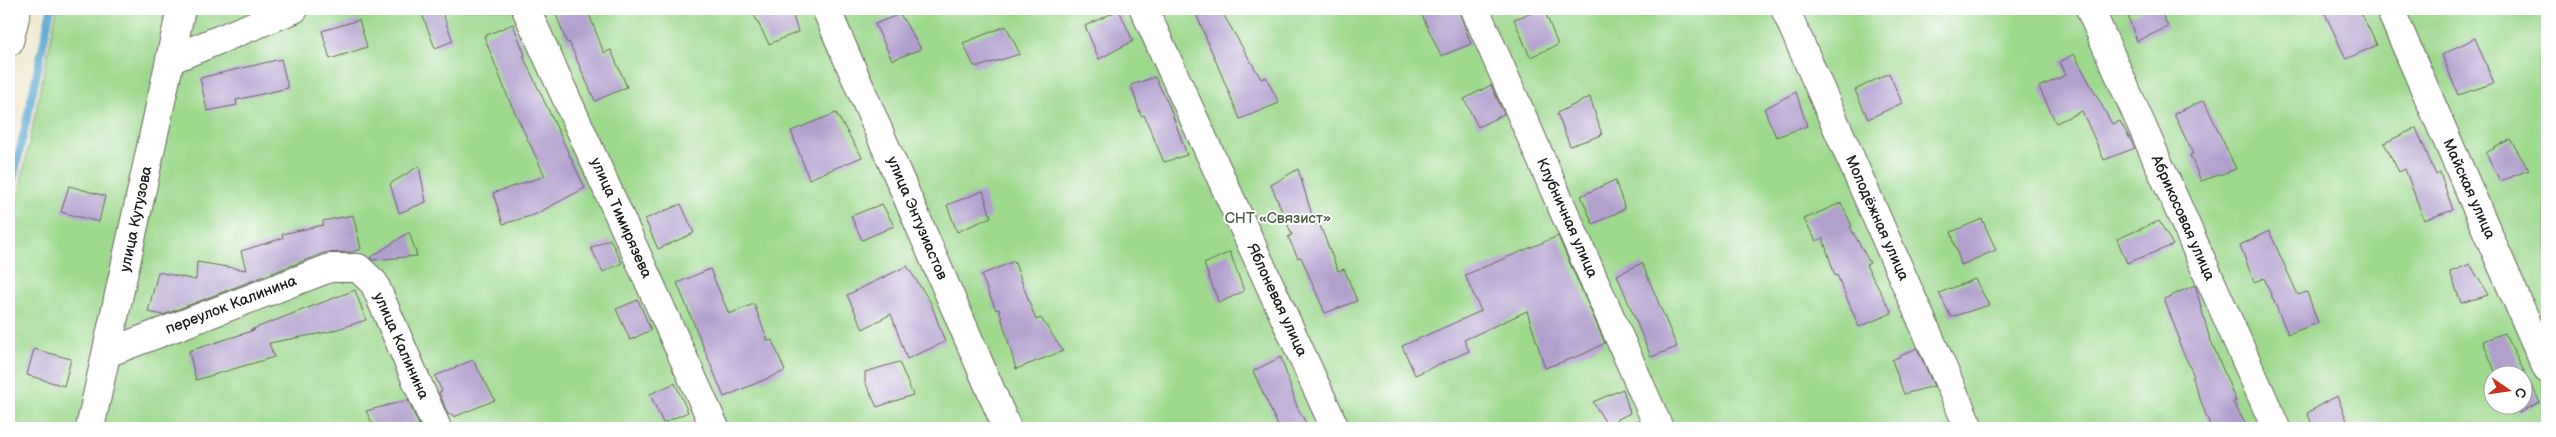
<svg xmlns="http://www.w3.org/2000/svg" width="2556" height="437" viewBox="0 0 2556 437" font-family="'Balsamiq Sans',sans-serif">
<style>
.green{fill:#9dd98d;stroke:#5c7a54;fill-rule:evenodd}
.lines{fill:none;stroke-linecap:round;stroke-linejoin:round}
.stream{stroke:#55a5cf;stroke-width:8}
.building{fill:#b19fce}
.minor-casing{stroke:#66635a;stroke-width:30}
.minor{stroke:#fff;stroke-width:28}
.labels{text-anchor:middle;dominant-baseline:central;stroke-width:4;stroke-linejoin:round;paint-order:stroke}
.street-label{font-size:15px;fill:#1c1c1c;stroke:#fff}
.park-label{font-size:15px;fill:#495e44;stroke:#fff}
</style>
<rect width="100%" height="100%" fill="#fff"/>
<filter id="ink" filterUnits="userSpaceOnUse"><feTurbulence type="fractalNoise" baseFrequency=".02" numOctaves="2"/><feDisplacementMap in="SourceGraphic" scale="10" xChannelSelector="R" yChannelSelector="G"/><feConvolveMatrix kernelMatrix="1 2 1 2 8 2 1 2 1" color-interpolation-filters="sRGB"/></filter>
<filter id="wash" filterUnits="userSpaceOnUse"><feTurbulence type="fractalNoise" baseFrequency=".0096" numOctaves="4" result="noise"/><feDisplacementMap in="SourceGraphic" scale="20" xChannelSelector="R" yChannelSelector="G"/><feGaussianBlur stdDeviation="1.12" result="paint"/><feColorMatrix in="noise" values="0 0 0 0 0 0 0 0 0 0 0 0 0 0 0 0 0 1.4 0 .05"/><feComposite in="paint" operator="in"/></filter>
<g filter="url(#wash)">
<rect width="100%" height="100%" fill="#eee7cc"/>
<!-- green -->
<path class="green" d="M57,9H2547V428H9V239ZM2494,374H2524V404H2494Z"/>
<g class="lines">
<!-- stream -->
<path class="stream" d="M9,200L51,9"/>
</g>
<g id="blocks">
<!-- building -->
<g class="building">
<path d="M436,9H441L453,41L435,48L422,14Z"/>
<path d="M554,9H587L604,53L611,50L627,87L595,101L569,42L567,43Z"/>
<path d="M751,9H791L798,32L769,44Z"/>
<path d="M1194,9H1220L1261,79L1266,77L1279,103L1240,119Z"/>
<path d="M1419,9H1458L1471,44L1441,56Z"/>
<path d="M1544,9L1558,45L1530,57L1514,19Z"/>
<path d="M2146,9H2160L2168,27L2137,41L2128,17Z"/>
<path d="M2323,9H2359L2377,45L2346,59Z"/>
<path d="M1119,10L1133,41L1099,59L1085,26Z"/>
<path d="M900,14L921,49L892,60L875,24Z"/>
<path d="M359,20L367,47L330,59L322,31Z"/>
<path d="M513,24L525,55L523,56L585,188L534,215L503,224L493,193L545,176L509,100L484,36Z"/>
<path d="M1006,26L1020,54L981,66H974L963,43Z"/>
<path d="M2475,38L2494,83L2458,95L2442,55Z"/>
<path d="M2074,54L2112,124L2120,121L2135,148L2104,160L2082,111L2056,123L2039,87L2066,75L2060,62Z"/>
<path d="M281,59L288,88L236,100L237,105L207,111L200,78Z"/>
<path d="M1889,73L1902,103L1868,119L1855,90Z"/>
<path d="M1155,77L1169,105L1187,155L1164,162L1144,115L1141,116L1131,85Z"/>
<path d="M1491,85L1504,114L1478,127L1464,99Z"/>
<path d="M1796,92L1807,126L1776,137L1764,109Z"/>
<path d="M1590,97L1602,135L1570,146L1557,113Z"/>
<path d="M2204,100L2236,169L2201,181L2190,155L2193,154L2174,114Z"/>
<path d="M836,113L862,157L809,179L791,131Z"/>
<path d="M2416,128L2436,175L2440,173L2453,210L2424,220L2405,169L2399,172L2384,143Z"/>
<path d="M2510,139L2529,170L2500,181L2486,153Z"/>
<path d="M419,166L426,202L399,213L390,184Z"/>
<path d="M1298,169L1315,225L1319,223L1338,271L1344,269L1357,301L1325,313L1301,257L1298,258L1288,237L1292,235L1271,185Z"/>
<path d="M1615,180L1625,209L1593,224L1581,196Z"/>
<path d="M69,186L105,196L99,222L61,212Z"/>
<path d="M983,191L991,217L957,232L947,205Z"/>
<path d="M1841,203L1852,226L1850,227L1870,263L1866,265L1892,313L1859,327L1837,275L1835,276L1823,238L1816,241L1804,219Z"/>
<path d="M681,204L694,233L658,249L645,219Z"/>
<path d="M882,204L894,226L862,240L851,216Z"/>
<path d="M353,215L361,249L352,252L324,253L163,315L148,312L158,272L196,280L197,262L246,270L241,251L283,238L282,234L323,225V221Z"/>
<path d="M1982,219L1996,250L1961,265L1951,232Z"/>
<path d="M2159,221L2173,245L2127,263L2117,239Z"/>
<path d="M2269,231L2298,295L2307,292L2318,323L2288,334L2264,278L2254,282L2240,245Z"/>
<path d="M409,232L417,256L373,260L370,258Z"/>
<path d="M1558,236L1605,343L1584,354L1545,368L1527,311L1464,340L1469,351L1415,375L1402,346L1481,311L1465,275Z"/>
<path d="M610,239L622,263L603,272L591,248Z"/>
<path d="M1230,252L1244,291L1219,303L1204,264Z"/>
<path d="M1014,261L1036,320L1041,318L1063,351L1016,369L999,309L996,310L981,275Z"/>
<path d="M1642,263L1677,347L1651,357L1617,275Z"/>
<path d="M2470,264L2488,295L2461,303L2450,272Z"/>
<path d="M907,266L931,303L945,342L907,359L891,314L863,329L847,295Z"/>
<path d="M710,269L729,314L754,304L768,341L772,340L785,371L724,397L677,283Z"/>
<path d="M1975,279L1989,305L1951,317L1939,293Z"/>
<path d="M2195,285L2209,336L2236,401L2233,402L2248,428H2211L2192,377L2194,376L2178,341L2180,340L2164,299Z"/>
<path d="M355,290L366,320L328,332L269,343L274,357L196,380L189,351L255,330H250Z"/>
<path d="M638,300L651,330L630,340L616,309Z"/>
<path d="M2504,333L2540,402L2519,413L2515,404H2524V374H2496L2483,341Z"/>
<path d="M1917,348L1934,386L1904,394L1892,360Z"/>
<path d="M34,349L71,359L64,386L27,375Z"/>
<path d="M1281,357L1297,407L1309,428H1279L1253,371Z"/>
<path d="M473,360L495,400L454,417L452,414L448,415L439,392L442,391L435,376Z"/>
<path d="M899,362L913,395L877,407L865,382V372Z"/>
<path d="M675,383L688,412L663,423L650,394Z"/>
<path d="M1623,389L1630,413L1607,425L1593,402Z"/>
<path d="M2337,396L2348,423L2338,428H2314L2307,413Z"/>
<path d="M408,400L419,425L411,428H375L366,411Z"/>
</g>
</g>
</g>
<g filter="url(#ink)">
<use href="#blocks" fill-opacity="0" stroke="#66635a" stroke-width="1"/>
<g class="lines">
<defs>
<g id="minor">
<path d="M526,9L715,428"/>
<path d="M826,9L1007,428"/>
<path d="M1144,9L1335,428"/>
<path d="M1475,9L1659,428"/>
<path d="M1785,9L1969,428"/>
<path d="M2090,9L2276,428"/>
<path d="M2390,9L2547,369"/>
<path d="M9,42L17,9"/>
<path d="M172,59L294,9"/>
<path d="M107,353L330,268H358L374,283L437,428"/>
<path d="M90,428L181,9"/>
</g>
</defs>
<!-- minor casing -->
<use href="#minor" class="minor-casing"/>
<!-- minor -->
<use href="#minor" class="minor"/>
</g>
</g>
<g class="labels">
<!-- street labels -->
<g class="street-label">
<text transform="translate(2469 189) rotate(66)">Майская улица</text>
<text transform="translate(621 218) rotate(66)">улица Тимирязева</text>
<text transform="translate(917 218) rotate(67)">улица Энтузиастов</text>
<text transform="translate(1567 218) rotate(66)">Клубничная улица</text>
<text transform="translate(1877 218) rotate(66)">Молодёжная улица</text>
<text transform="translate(2183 218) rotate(66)">Абрикосовая улица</text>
<text transform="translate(136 219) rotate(-78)">улица Кутузова</text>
<text transform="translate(1277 300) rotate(65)">Яблоневая улица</text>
<text transform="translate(231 305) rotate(-21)">переулок Калинина</text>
<text transform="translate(401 346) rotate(66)">улица Калинина</text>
</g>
<!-- park labels -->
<g class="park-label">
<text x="1278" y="218">СНТ «Связист»</text>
</g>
</g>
<!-- margin -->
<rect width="2556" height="437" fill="none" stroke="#fff" stroke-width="30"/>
<!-- north arrow -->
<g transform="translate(2508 390) rotate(103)"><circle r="24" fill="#ffffff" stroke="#a4a4a4"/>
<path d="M0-4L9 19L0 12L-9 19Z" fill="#c8321e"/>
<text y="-8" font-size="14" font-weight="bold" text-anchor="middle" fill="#1c1c1c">С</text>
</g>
</svg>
